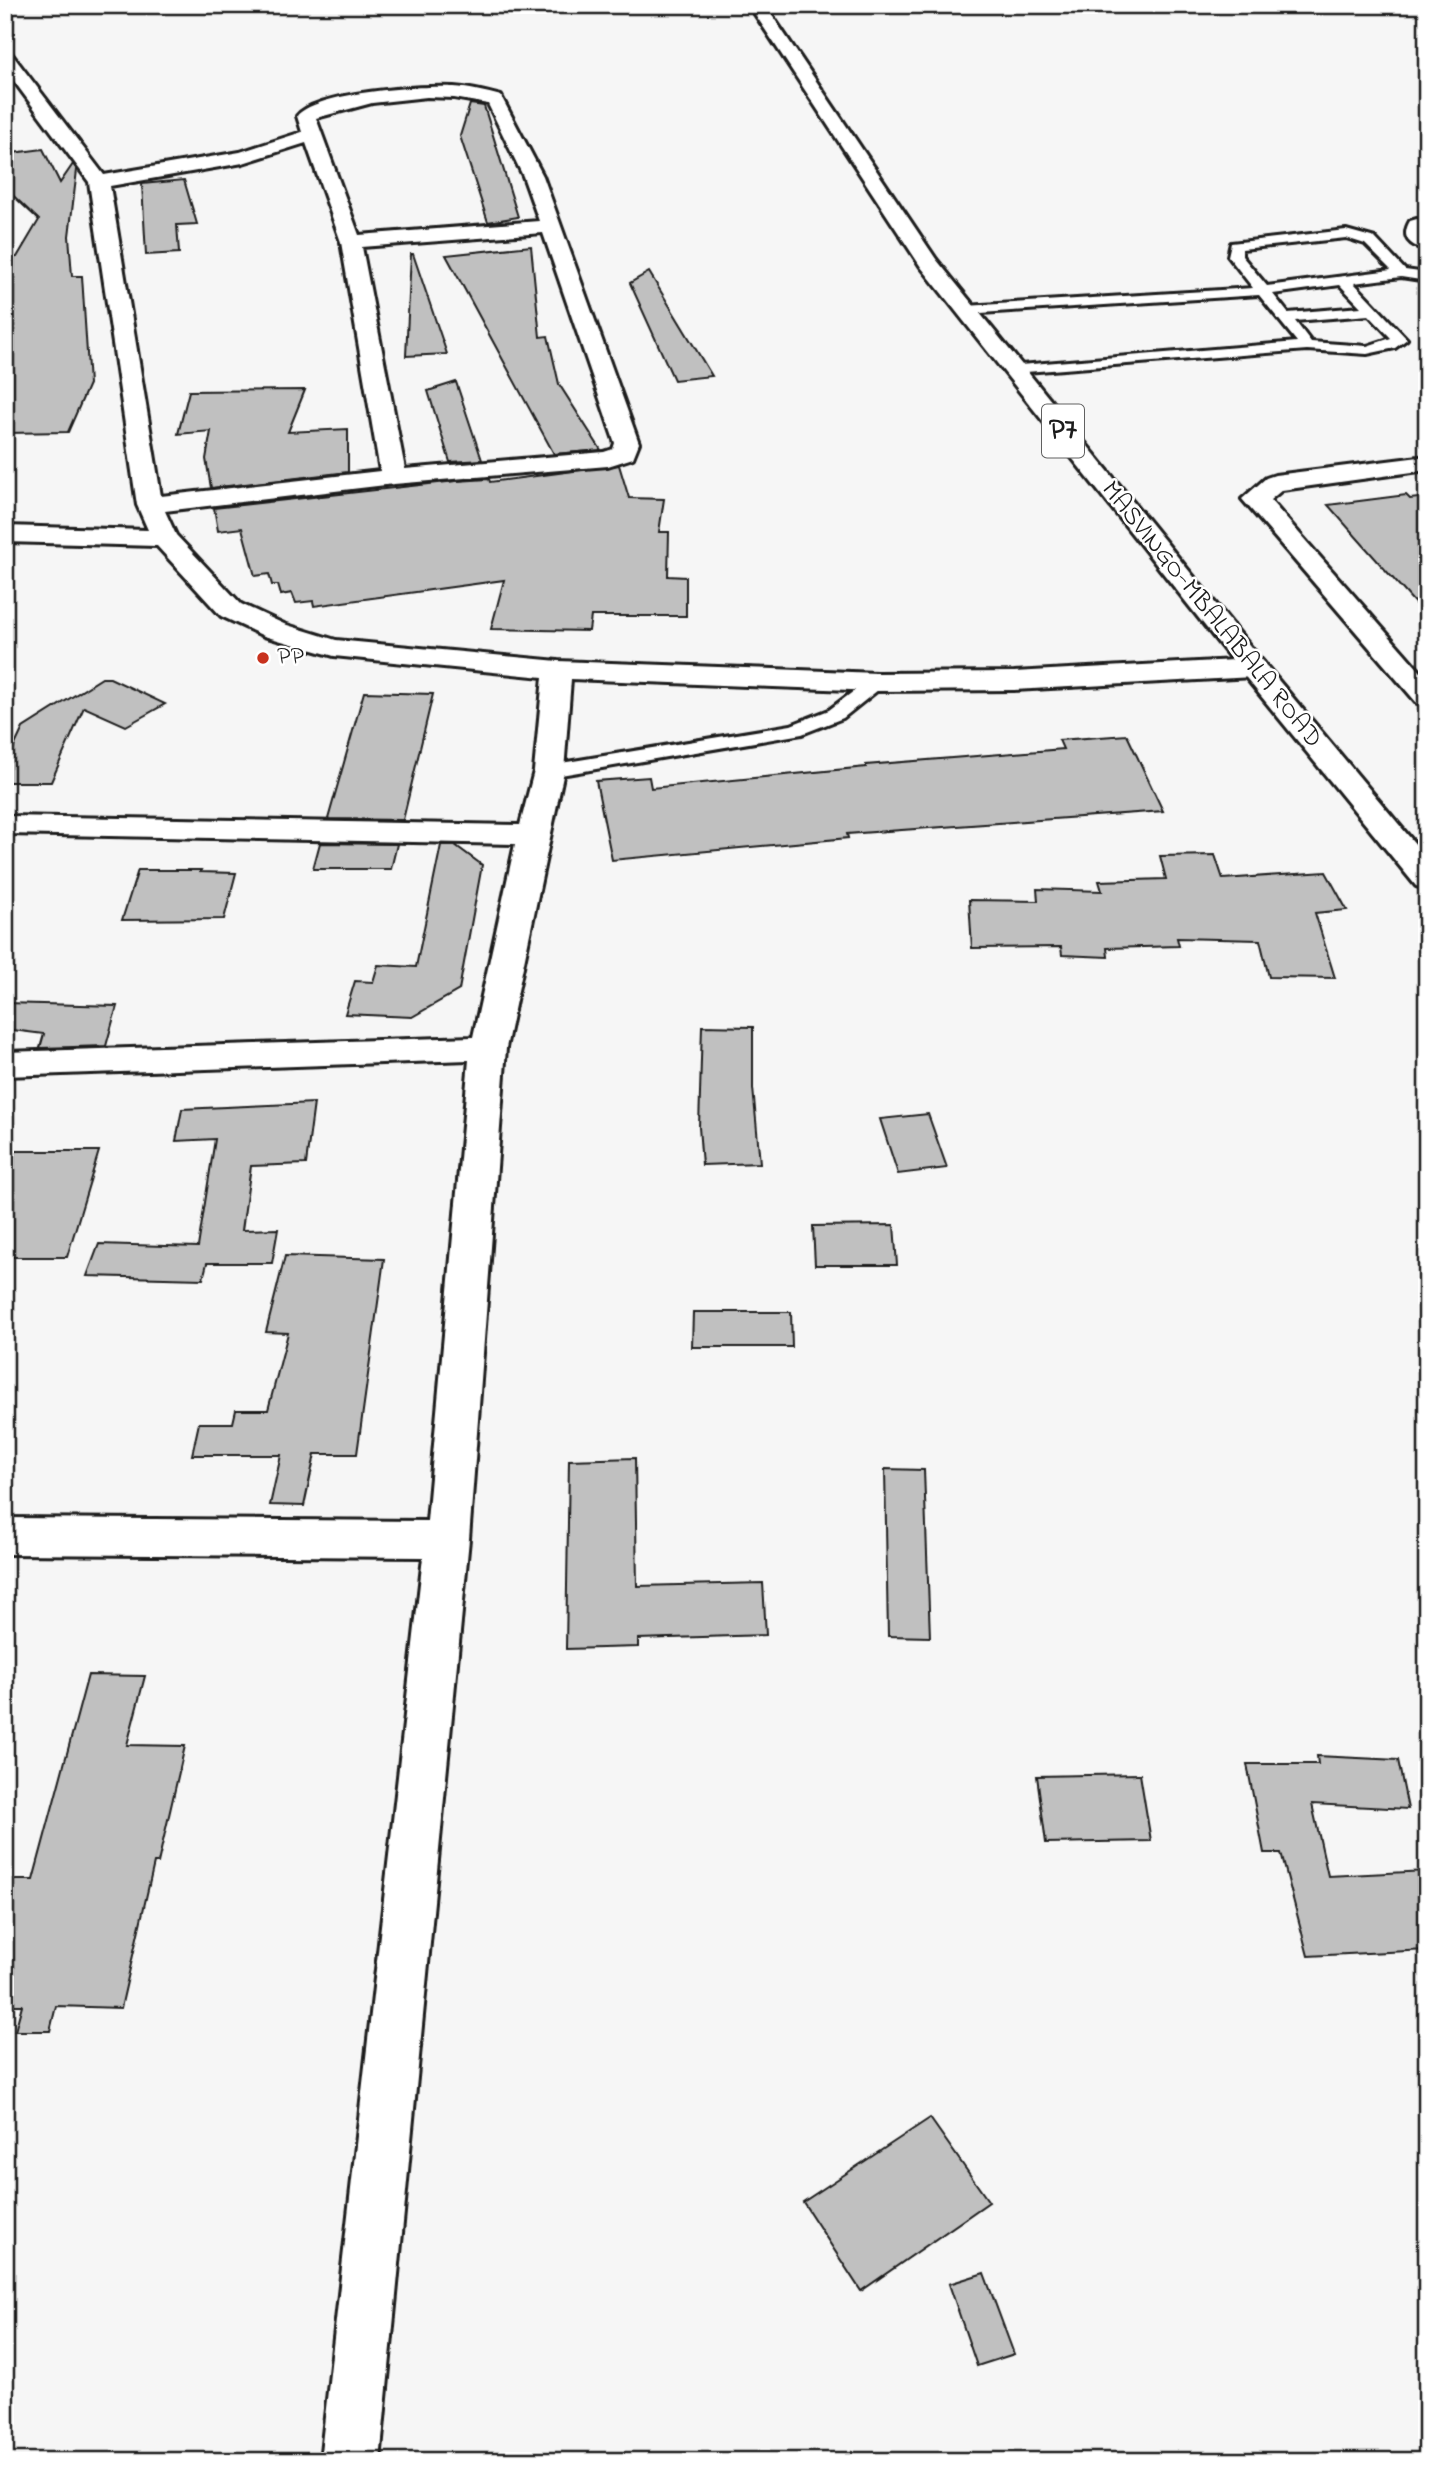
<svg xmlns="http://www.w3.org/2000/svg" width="1432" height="2466" viewBox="0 0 1432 2466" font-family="'Indie Flower',sans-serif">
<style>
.building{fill:#c0c0c0;stroke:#1c1c1c;stroke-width:2}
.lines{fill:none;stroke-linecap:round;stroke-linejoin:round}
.lane-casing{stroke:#1c1c1c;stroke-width:6}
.street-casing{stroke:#1c1c1c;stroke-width:6}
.highway-casing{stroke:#1c1c1c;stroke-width:6}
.lane{fill:#fff;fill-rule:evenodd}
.street{fill:#fff;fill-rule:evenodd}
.highway{fill:#fff;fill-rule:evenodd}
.poi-dot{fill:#c8321e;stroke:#fff;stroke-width:2.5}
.labels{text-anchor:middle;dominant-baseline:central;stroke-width:5;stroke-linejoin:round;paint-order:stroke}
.far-street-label{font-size:26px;fill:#1c1c1c;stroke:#fff}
.far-poi-label{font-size:26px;fill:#1c1c1c;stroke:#fff;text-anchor:start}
.shield{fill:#fff;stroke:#606060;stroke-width:2}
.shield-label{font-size:30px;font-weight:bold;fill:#1c1c1c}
</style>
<rect width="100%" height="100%" fill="#f6f6f6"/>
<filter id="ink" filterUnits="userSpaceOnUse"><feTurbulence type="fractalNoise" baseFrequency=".0143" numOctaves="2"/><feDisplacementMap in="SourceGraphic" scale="14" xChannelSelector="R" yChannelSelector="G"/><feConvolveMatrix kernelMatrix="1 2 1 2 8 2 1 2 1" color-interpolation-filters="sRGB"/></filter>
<g filter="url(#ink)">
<!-- building -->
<g class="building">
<path d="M470,104L484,106L518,217L488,222L460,136Z"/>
<path d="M43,149L60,183L73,164L77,170L69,236L72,276H82L89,384L68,432L5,433L6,258L17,257L39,220L5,188V154Z"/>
<path d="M184,180L197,224L177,225L179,253L146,255L142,184Z"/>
<path d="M531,246L540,337L548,336L559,384L601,450L554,454L446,255Z"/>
<path d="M411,254H413L447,354L406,356Z"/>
<path d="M649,272L712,376L674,380L630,283Z"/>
<path d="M456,382L482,460L450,462L428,391Z"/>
<path d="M305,390L288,432L348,429V472L211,488L206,459L211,431L178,434L189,391Z"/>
<path d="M619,465L629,498L664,499L659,532H669L668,576L686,577V616H591L589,631L491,629L504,580L314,606L313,601L296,603L292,593L281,595L278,585H272L269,574L255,576L242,528L218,531L214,508L456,481L489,479L490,482Z"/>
<path d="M1406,495L1410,499L1427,497V617L1328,505Z"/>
<path d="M102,678H110L165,704L126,726L84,707L51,782H5V766L23,728Z"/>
<path d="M364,692L433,694L403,820L328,819Z"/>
<path d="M1127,735L1163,811L847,834L848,838L612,860L596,781L649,777L651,788L866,767V765L1063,749L1059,740Z"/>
<path d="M320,843L397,844L391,869H313Z"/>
<path d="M441,845H455L482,865L459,990L412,1017L345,1014L355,981L373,982L378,965L416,967Z"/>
<path d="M1215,855L1223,879L1326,872L1347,910L1315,913L1335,978L1269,977L1260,940L1177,938L1179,946L1107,948L1108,957L1062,955L1061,947L972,948L969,900L1038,901L1037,889L1102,891L1099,881L1166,879L1160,856Z"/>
<path d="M138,870H201L200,872L236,873L224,919L122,920Z"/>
<path d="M5,1003L117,1006L106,1046L40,1048L44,1034L5,1029Z"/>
<path d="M702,1026L753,1027V1088L760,1163L702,1165L699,1127Z"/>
<path d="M314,1103L306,1164L251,1166L242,1230L278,1229L272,1263H207L203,1279L87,1276L99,1244L198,1247L215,1139L176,1141L182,1109Z"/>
<path d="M928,1114L947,1168L898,1174L880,1119Z"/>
<path d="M5,1151H99L67,1257H5Z"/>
<path d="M894,1225L897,1265H815L813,1226Z"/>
<path d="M285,1256L384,1259L357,1454H315L304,1506L270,1505L281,1455H192L199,1423H233L236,1410H268L288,1333L266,1332Z"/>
<path d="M693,1312H791L792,1347H692Z"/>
<path d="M635,1458L637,1586L763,1583L766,1635L638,1639V1647L566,1649L569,1460Z"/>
<path d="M885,1469L924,1470L930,1637L888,1636Z"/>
<path d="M88,1675L145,1676L127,1745L185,1746L158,1863H154L121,2008L56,2006L50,2031H15L22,2005H5V1880H33Z"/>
<path d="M1317,1756L1398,1760L1408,1809L1312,1804L1328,1876L1427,1871V1950L1308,1956L1281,1853H1264L1247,1764H1318Z"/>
<path d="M1140,1774L1151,1841L1046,1843L1037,1776Z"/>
<path d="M930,2118L989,2202L861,2291L803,2202Z"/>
<path d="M984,2273L1014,2354L977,2366L949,2284Z"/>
</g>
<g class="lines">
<defs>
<g id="lane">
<path d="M1346,230L1375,238L1405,270L1427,273V281L1401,277L1354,283L1407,339L1395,348L1367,354L1307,350L1013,373L1006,369L1008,366L1297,342L1259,295L966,314L959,310L966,306L1253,288L1228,256L1231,243ZM1346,238L1365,244L1391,270L1267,286L1242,256V249ZM1340,285L1361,307L1288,313L1273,294ZM1369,315L1391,338L1367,346L1311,342L1295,321Z"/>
<path d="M877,677L886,682L883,686L843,718L802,734L549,777L539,771L549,765L791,725L829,710L871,678Z"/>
</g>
<g id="street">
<path d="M5,52L11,53L104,175L240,152L302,132L297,116C315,92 423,85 454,87C470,88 486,92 501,96L543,176L639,443L633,458L608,466L394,484L165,511L176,535L241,604L284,624L336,640L558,661L877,673L1014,672L1253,659L1263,662L1267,668L1263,674L1253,677L1014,690L877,691L571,679L564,771L506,1048L469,1539L380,2461H320L423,1557L5,1554V1518L427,1521L469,1060L5,1076V1052L473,1037L515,844L5,834V816L520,825L534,771L543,677L334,656L264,636L221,616L157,546L5,542V526L148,530L137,505L89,182L5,69ZM427,97L454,98L488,104L523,176L539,221L359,235L316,118L372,103ZM306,143L341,242L380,471L161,496L110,186L243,163ZM543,233L615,443L613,449L604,452L405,469L362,247Z"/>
<path d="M1417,219L1427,224V250C1410,246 1400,238 1410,221Z"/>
<path d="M1427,456V470L1282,490L1270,500L1427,679V706L1417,703L1242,499L1266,478L1275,475Z"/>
</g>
<path id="highway" d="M749,5H765L936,259L1263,662L1427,858V889L1416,886L1243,674L921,267Z"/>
</defs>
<!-- lane casing -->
<use href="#lane" class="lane-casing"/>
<!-- street casing -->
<use href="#street" class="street-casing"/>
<!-- highway casing -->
<use href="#highway" class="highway-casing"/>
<!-- lane -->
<use href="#lane" class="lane"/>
<!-- street -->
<use href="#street" class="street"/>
<!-- highway -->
<use href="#highway" class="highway"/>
</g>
</g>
<!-- markers -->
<circle class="poi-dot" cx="263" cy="658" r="7"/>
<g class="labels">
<!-- far-street labels -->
<g class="far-street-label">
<text transform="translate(1211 615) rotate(51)">MASVINGO-MBALABALA ROAD</text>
</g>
<!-- far-poi labels -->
<g class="far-poi-label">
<text x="277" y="658">PP</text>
</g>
<!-- shield labels -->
<rect class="shield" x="1042" y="404.5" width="42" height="53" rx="5"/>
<g class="shield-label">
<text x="1063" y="431">P7</text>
</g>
</g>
<!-- margin -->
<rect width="1432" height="2466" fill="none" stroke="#fff" stroke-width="28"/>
<rect x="14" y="14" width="1404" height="2438" fill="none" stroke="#1c1c1c" stroke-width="2.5" filter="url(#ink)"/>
</svg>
